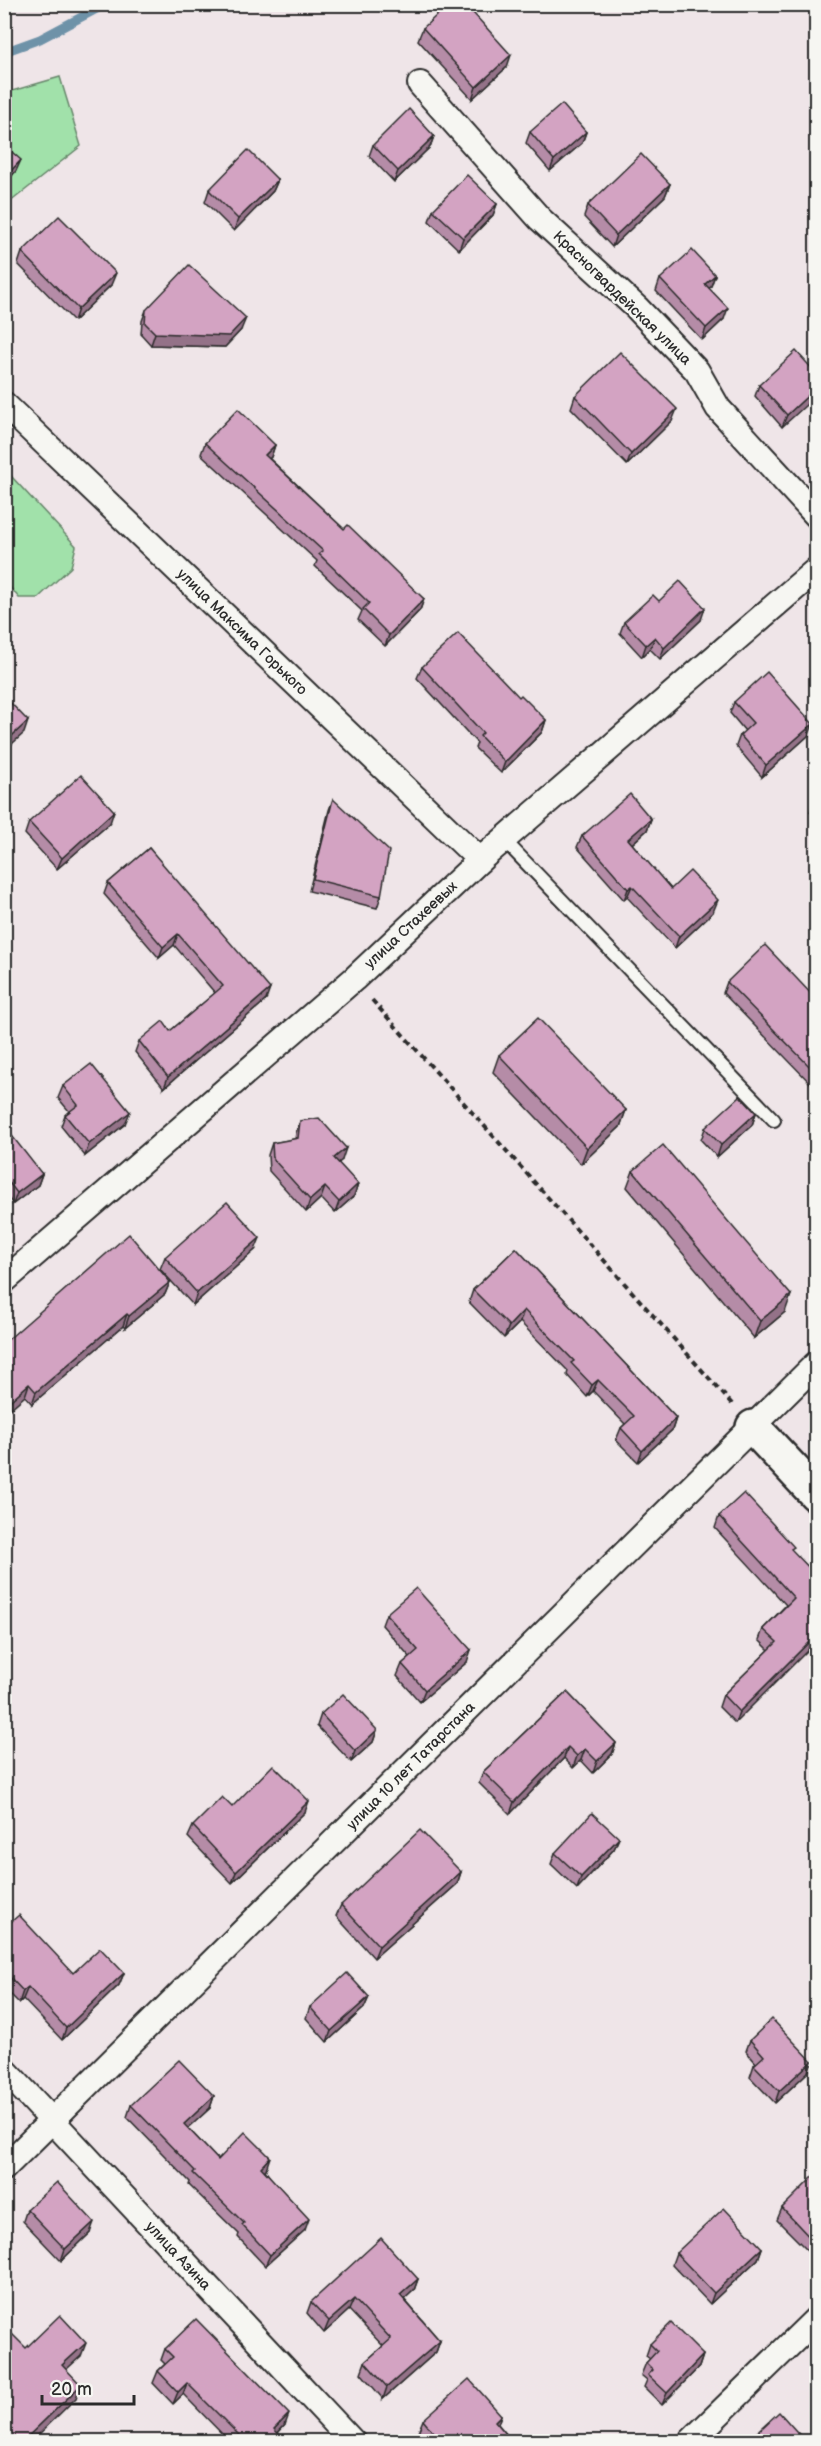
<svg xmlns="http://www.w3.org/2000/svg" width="821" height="2446" viewBox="0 0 821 2446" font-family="'Balsamiq Sans',sans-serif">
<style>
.green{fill:#a1e1aa;stroke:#66866a;stroke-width:1.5}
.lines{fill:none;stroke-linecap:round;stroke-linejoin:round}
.stream{stroke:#6e92a8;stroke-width:9}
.lane-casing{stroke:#2b2b2b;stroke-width:16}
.street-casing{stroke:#2b2b2b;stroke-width:28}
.secondary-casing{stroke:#2b2b2b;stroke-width:38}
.path{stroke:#2b2b2b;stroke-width:4;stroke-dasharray:6 4.5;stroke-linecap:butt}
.lane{stroke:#f6f6f2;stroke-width:12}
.street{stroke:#f6f6f2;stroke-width:24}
.secondary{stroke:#f6f6f2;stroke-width:33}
.wall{fill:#b58ca7;stroke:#2b2b2b;stroke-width:1.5}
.shaded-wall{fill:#947288;stroke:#2b2b2b;stroke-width:1.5}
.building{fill:#d3a3c2;stroke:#2b2b2b;stroke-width:1.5}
.labels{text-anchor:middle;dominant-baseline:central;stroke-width:5;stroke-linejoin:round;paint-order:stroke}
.street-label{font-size:15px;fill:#2b2b2b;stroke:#f6f6f2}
</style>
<rect width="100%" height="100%" fill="#efe5e8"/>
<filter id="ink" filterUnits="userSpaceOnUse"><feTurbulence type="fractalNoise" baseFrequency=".0167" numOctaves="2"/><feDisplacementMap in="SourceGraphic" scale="12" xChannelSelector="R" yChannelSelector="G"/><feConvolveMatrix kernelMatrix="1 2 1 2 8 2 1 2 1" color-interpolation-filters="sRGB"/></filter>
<g filter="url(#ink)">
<!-- green -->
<g class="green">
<path d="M60,77L81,146L5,206V93Z"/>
<path d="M5,473L10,475L76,546L71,567L38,598H19L5,581Z"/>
</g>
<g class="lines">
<!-- stream -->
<path class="stream" d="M4,52L40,39L106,4"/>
<defs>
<path id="lane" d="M504,840L774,1120"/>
<g id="street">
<path d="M420,84L540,219L637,308L697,371L718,408L816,515"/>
<path d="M4,404L480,860"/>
<path d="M4,1281L354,979L480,860L816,570"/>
<path d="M4,2069L353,2442"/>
<path d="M4,2168L816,1364"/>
<path d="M690,2442L816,2319"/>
</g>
<path id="secondary" d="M753,1427L816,1494"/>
</defs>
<!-- lane casing -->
<use href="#lane" class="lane-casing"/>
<!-- street casing -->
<use href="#street" class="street-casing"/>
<!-- secondary casing -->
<use href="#secondary" class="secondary-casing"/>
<!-- path -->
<path class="path" d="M372,1000L732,1404"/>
<!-- lane -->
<use href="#lane" class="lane"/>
<!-- street -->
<use href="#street" class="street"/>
<!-- secondary -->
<use href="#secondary" class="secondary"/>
</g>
<!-- wall -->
<g class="wall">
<path d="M423,28L507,67L472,99L418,40Z"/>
<path d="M530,132H586L582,143L550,171L526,143Z"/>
<path d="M434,136L430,147L394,182L369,156L373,145Z"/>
<path d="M278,180L273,191L234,231L205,202L209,190Z"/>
<path d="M670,184L665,196L612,247L584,217L588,205Z"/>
<path d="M497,204L493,215L459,250L429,221L433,210Z"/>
<path d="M22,252L111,285L74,321L18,264Z"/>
<path d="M715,275L711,286L709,288L724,319L702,340L656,291L660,279Z"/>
<path d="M146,310L241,330L225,347L151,345L141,334L142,321Z"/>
<path d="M816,373L782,427L755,396L759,385Z"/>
<path d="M575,396L672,421L627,465L571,408Z"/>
<path d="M205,443L275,445L271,457L269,458L344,529L424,599L420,610L385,646L358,620L362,611L315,566L317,561L201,454Z"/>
<path d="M659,601L701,620L660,659L650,649L642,657L620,633L624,622Z"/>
<path d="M422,667L519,697L546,720L542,732L501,773L475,748L477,743L417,678Z"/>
<path d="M734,702L809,735L762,777L736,746L740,735L745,731L730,713Z"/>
<path d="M816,798V818L810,812L814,800Z"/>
<path d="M333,799L381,896L377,908L309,891L329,810Z"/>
<path d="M651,819L647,830L632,844L671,889L713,912L675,948L627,897L624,900L577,847L582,836Z"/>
<path d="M29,822L110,823L57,869L25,834Z"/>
<path d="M149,848L266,1000L164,1088L135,1052L139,1041L170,1031L215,993L174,945L159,958L104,894L108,883Z"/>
<path d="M727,982L816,999V1089L723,993Z"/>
<path d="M499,1055L626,1110L620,1127L581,1164L493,1072Z"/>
<path d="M63,1086L125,1124L85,1156L61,1126L65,1115L69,1111L58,1098Z"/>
<path d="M756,1113L752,1125L717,1157L701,1140L705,1128Z"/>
<path d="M300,1121L342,1160L338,1163L354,1196L335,1213L321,1198L306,1212L269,1171L268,1155L272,1143L295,1139L296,1133Z"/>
<path d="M4,1135L42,1174L38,1185L13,1204L4,1193Z"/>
<path d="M633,1171L785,1312L754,1338L627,1187Z"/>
<path d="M516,1248L676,1418L672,1430L638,1462L616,1440L621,1428L625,1424L593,1391L587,1397L567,1375L568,1371L520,1322L504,1338L469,1302L473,1290Z"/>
<path d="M255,1250L193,1305L160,1269L165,1257Z"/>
<path d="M170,1282L165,1294L125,1328L123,1326L32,1404L25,1396L4,1343Z"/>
<path d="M719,1516L792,1551L816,1575L735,1723L719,1707L723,1695L769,1650L759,1640L763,1629L786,1605L715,1528Z"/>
<path d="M386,1614L467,1662L420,1702L397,1676L402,1664L410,1657L382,1625Z"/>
<path d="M567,1692L616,1743L612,1754L593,1773L581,1760L573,1768L564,1758L510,1814L479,1783L483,1772Z"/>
<path d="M321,1714L377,1730L373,1742L351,1762L317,1726Z"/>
<path d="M232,1807L305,1812L232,1883L188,1837L193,1826Z"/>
<path d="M619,1838L614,1849L577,1889L551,1864L555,1853Z"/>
<path d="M461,1872L457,1884L374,1958L336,1916L341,1905Z"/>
<path d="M4,1928L73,1973H124L119,1985L62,2040L23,1999L19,2003L4,1988Z"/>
<path d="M369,1997L364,2008L327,2042L306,2018L310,2007Z"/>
<path d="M750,2040L812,2061L808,2072L775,2103L750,2077L754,2065L756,2063L746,2051Z"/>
<path d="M214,2096L210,2108L188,2128L218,2160L266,2169L265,2170L305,2230L265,2266L238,2237L239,2234L189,2185L190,2182L127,2117L131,2105Z"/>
<path d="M816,2179V2251L812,2255L777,2220L782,2208Z"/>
<path d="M27,2209L90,2233L61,2261L23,2221Z"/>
<path d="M762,2248L758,2259L710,2304L672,2264L676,2253Z"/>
<path d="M418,2279L414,2290L404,2299L440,2341L436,2352L383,2399L361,2373L365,2362L383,2346L349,2310L324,2333L307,2313L311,2302Z"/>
<path d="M650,2344L703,2355L699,2367L662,2405L644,2387L647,2380L641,2375L646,2363L650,2359L646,2356Z"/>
<path d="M165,2349L285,2425L278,2433L286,2442H230L183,2394L173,2404L153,2383L158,2371L165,2364L161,2360Z"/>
<path d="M501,2415L498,2424L513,2442H427L418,2432L423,2420Z"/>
</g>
<!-- shaded-wall -->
<g class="shaded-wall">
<path d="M511,55L507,67L472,99L476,87Z"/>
<path d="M586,132L582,143L550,171L554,160Z"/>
<path d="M434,136L430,147L394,182L398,171Z"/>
<path d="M21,160L16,171L4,185V178Z"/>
<path d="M278,180L273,191L234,231L238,219Z"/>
<path d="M670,184L665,196L612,247L616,235Z"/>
<path d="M497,204L493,215L459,250L463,238Z"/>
<path d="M116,273L111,285L74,321L78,309Z"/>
<path d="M715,275L711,286L701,296L705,284Z"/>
<path d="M728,308L724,319L702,340L706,328Z"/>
<path d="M246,318L241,330L225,347L151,345L155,333Z"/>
<path d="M816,388V396L782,427L787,415Z"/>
<path d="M677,409L672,421L627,465L631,454Z"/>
<path d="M275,445L271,457L261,466L265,455Z"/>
<path d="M424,599L420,610L385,646L389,635Z"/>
<path d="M705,608L701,620L660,659L664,648Z"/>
<path d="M655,637L650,649L642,657L646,645Z"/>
<path d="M546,720L542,732L501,773L505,762Z"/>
<path d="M28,721L24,733L4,751V743Z"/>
<path d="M813,724L809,735L762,777L766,765Z"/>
<path d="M114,811L110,823L57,869L62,858Z"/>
<path d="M651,819L647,830L624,851L628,839Z"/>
<path d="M632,886L627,897L624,900L628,889Z"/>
<path d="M718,900L713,912L675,948L679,936Z"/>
<path d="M178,934L174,945L159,958L163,947Z"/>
<path d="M270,989L266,1000L164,1088L168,1077Z"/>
<path d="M626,1110L620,1127L581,1164L587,1148Z"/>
<path d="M130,1112L125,1124L85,1156L89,1144Z"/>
<path d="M756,1113L752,1125L717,1157L721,1145Z"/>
<path d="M346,1148L342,1160L330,1170L334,1158Z"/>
<path d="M42,1174L38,1185L13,1204L17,1193Z"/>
<path d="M358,1184L354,1196L335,1213L339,1202Z"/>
<path d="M325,1187L321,1198L306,1212L310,1200Z"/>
<path d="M260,1238L255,1250L193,1305L197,1293Z"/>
<path d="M170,1282L165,1294L125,1328L129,1316Z"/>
<path d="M791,1295L785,1312L754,1338L760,1321Z"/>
<path d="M524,1310L520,1322L504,1338L509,1326Z"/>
<path d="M127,1314L123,1326L32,1404L36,1392Z"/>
<path d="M598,1380L593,1391L587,1397L592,1385Z"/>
<path d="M29,1384L25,1396L4,1414V1406Z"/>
<path d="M676,1418L672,1430L638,1462L642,1451Z"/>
<path d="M816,1635V1642L735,1723L739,1712Z"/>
<path d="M471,1650L467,1662L420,1702L425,1690Z"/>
<path d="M377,1730L373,1742L351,1762L355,1751Z"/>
<path d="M616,1743L612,1754L593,1773L597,1761Z"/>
<path d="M568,1747L564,1758L510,1814L514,1802Z"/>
<path d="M585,1749L581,1760L573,1768L577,1756Z"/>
<path d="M309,1801L305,1812L232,1883L236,1872Z"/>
<path d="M619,1838L614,1849L577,1889L581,1877Z"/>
<path d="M461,1872L457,1884L374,1958L379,1946Z"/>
<path d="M124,1973L119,1985L62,2040L66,2028Z"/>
<path d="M28,1987L23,1999L19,2003L23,1991Z"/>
<path d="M369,1997L364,2008L327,2042L331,2031Z"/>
<path d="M812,2061L808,2072L775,2103L779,2091Z"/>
<path d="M214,2096L210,2108L180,2136L184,2124Z"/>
<path d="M270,2157L266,2169L257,2178L261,2167Z"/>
<path d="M309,2219L305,2230L265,2266L270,2255Z"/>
<path d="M94,2222L90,2233L61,2261L65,2249Z"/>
<path d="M816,2244V2251L812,2255Z"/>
<path d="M762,2248L758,2259L710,2304L714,2293Z"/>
<path d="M418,2279L414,2290L396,2307L400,2295Z"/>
<path d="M354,2299L349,2310L324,2333L329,2321Z"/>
<path d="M440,2341L436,2352L383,2399L387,2387Z"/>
<path d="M86,2343L81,2356L57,2378L62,2365Z"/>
<path d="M703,2355L699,2367L662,2405L667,2393Z"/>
<path d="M187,2383L183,2394L173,2404L178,2392Z"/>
<path d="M81,2385L76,2398L31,2442H22Z"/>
<path d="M289,2414L285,2425L270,2441L274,2429Z"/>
<path d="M501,2415L497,2427L495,2421Z"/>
</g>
<!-- building -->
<g class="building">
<path d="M449,4H465L511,55L476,87L423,28Z"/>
<path d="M562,104L586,132L554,160L530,132Z"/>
<path d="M409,109L434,136L398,171L373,145Z"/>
<path d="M4,145L21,160L4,178Z"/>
<path d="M248,150L278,180L238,219L209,190Z"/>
<path d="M641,154L670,184L616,235L588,205Z"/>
<path d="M467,175L497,204L463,238L433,210Z"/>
<path d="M59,216L116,273L78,309L22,252Z"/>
<path d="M692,250L715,275L705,284L728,308L706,328L660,279Z"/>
<path d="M189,265L246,318L229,336L155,333L145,323L146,310Z"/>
<path d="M796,351L816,373V388L787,415L759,385Z"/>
<path d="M620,352L677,409L631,454L575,396Z"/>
<path d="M238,409L275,445L265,455L344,529L348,525L424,599L389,635L363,609L369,603L319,554L323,551L205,443Z"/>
<path d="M680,581L705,608L664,648L655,637L646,645L624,622L653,595L659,601Z"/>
<path d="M458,633L519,697L521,695L546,720L505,762L480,736L483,733L422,667Z"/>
<path d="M767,672L813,724L766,765L740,735L753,723L734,702Z"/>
<path d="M4,696L28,721L4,743Z"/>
<path d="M81,775L114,811L62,858L29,822Z"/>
<path d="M630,794L651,819L628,839L671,889L690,871L718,900L679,936L632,886L628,889L582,836Z"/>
<path d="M333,799L389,851L381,896L313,879Z"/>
<path d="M149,848L270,989L168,1077L139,1041L163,1021L170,1031L223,986L178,934L163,947L108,883Z"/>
<path d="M765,945L816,999V1073L727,982Z"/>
<path d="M538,1018L626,1110L587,1148L499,1055Z"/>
<path d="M91,1064L130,1112L89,1144L65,1115L78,1105L63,1086Z"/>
<path d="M740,1096L756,1113L721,1145L705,1128Z"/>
<path d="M319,1118L346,1148L334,1158L358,1184L339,1202L325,1187L310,1200L273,1159L272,1143L298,1138L300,1121Z"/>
<path d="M9,1132L42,1174L17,1193L4,1176V1135Z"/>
<path d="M663,1145L791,1295L760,1321L633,1171Z"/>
<path d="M227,1202L260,1238L197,1293L165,1257Z"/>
<path d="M129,1234L170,1282L129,1316L127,1314L36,1392L29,1384L4,1406V1343Z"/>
<path d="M516,1248L676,1418L642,1451L621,1428L634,1416L598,1380L592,1385L571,1363L574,1361L524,1310L509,1326L473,1290Z"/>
<path d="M744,1493L794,1547L791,1549L816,1575V1635L739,1712L723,1695L777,1642L763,1629L794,1598L719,1516Z"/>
<path d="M416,1588L471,1650L425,1690L402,1664L418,1650L386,1614Z"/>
<path d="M567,1692L616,1743L597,1761L585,1749L577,1756L568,1747L514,1802L483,1772Z"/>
<path d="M343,1694L377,1730L355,1751L321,1714Z"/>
<path d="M273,1765L309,1801L236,1872L193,1826L222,1797L232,1807Z"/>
<path d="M592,1813L619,1838L581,1877L555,1853Z"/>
<path d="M420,1830L461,1872L379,1946L341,1905Z"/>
<path d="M19,1915L73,1973L100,1948L124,1973L66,2028L28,1987L23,1991L4,1971V1928Z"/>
<path d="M347,1973L369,1997L331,2031L310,2007Z"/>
<path d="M772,2019L812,2061L779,2091L754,2065L764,2056L750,2040Z"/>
<path d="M179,2060L214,2096L184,2124L218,2160L245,2132L270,2157L261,2167L309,2219L270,2255L242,2225L244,2223L193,2173L195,2171L131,2105Z"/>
<path d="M814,2176L816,2179V2244L782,2208Z"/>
<path d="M57,2182L94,2222L65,2249L27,2209Z"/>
<path d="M724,2208L762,2248L714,2293L676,2253Z"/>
<path d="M381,2238L418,2279L400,2295L440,2341L387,2387L365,2362L391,2339L354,2299L329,2321L311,2302Z"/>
<path d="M60,2315L86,2343L62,2365L81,2385L22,2442H4V2326L26,2348Z"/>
<path d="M196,2319L289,2414L274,2429L286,2442H246L187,2383L178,2392L158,2371L173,2357L165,2349Z"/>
<path d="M671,2323L703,2355L667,2393L648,2375L653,2370L646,2363L657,2351L650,2344Z"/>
<path d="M469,2379L501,2415L495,2421L513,2442H441L423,2420Z"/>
<path d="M779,2412L806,2442H747Z"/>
</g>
</g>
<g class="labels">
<!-- street labels -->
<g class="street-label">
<text transform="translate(622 298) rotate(44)">Красногвардейская улица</text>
<text transform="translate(242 632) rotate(44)">улица Максима Горького</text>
<text transform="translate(411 925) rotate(-43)">улица Стахеевых</text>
<text transform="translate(411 1766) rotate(-45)">улица 10 лет Татарстана</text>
<text transform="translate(178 2256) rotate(47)">улица Азина</text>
</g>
</g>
<!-- margin -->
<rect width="821" height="2446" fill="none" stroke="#f6f6f2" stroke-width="24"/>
<rect x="12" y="12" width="797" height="2422" fill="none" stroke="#2b2b2b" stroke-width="2" filter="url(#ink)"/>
<!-- scale -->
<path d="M42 2395v9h92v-9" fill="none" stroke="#2b2b2b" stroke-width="3"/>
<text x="51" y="2395" font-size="18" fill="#2b2b2b" stroke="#f6f6f2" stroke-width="4.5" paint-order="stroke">20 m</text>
</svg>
